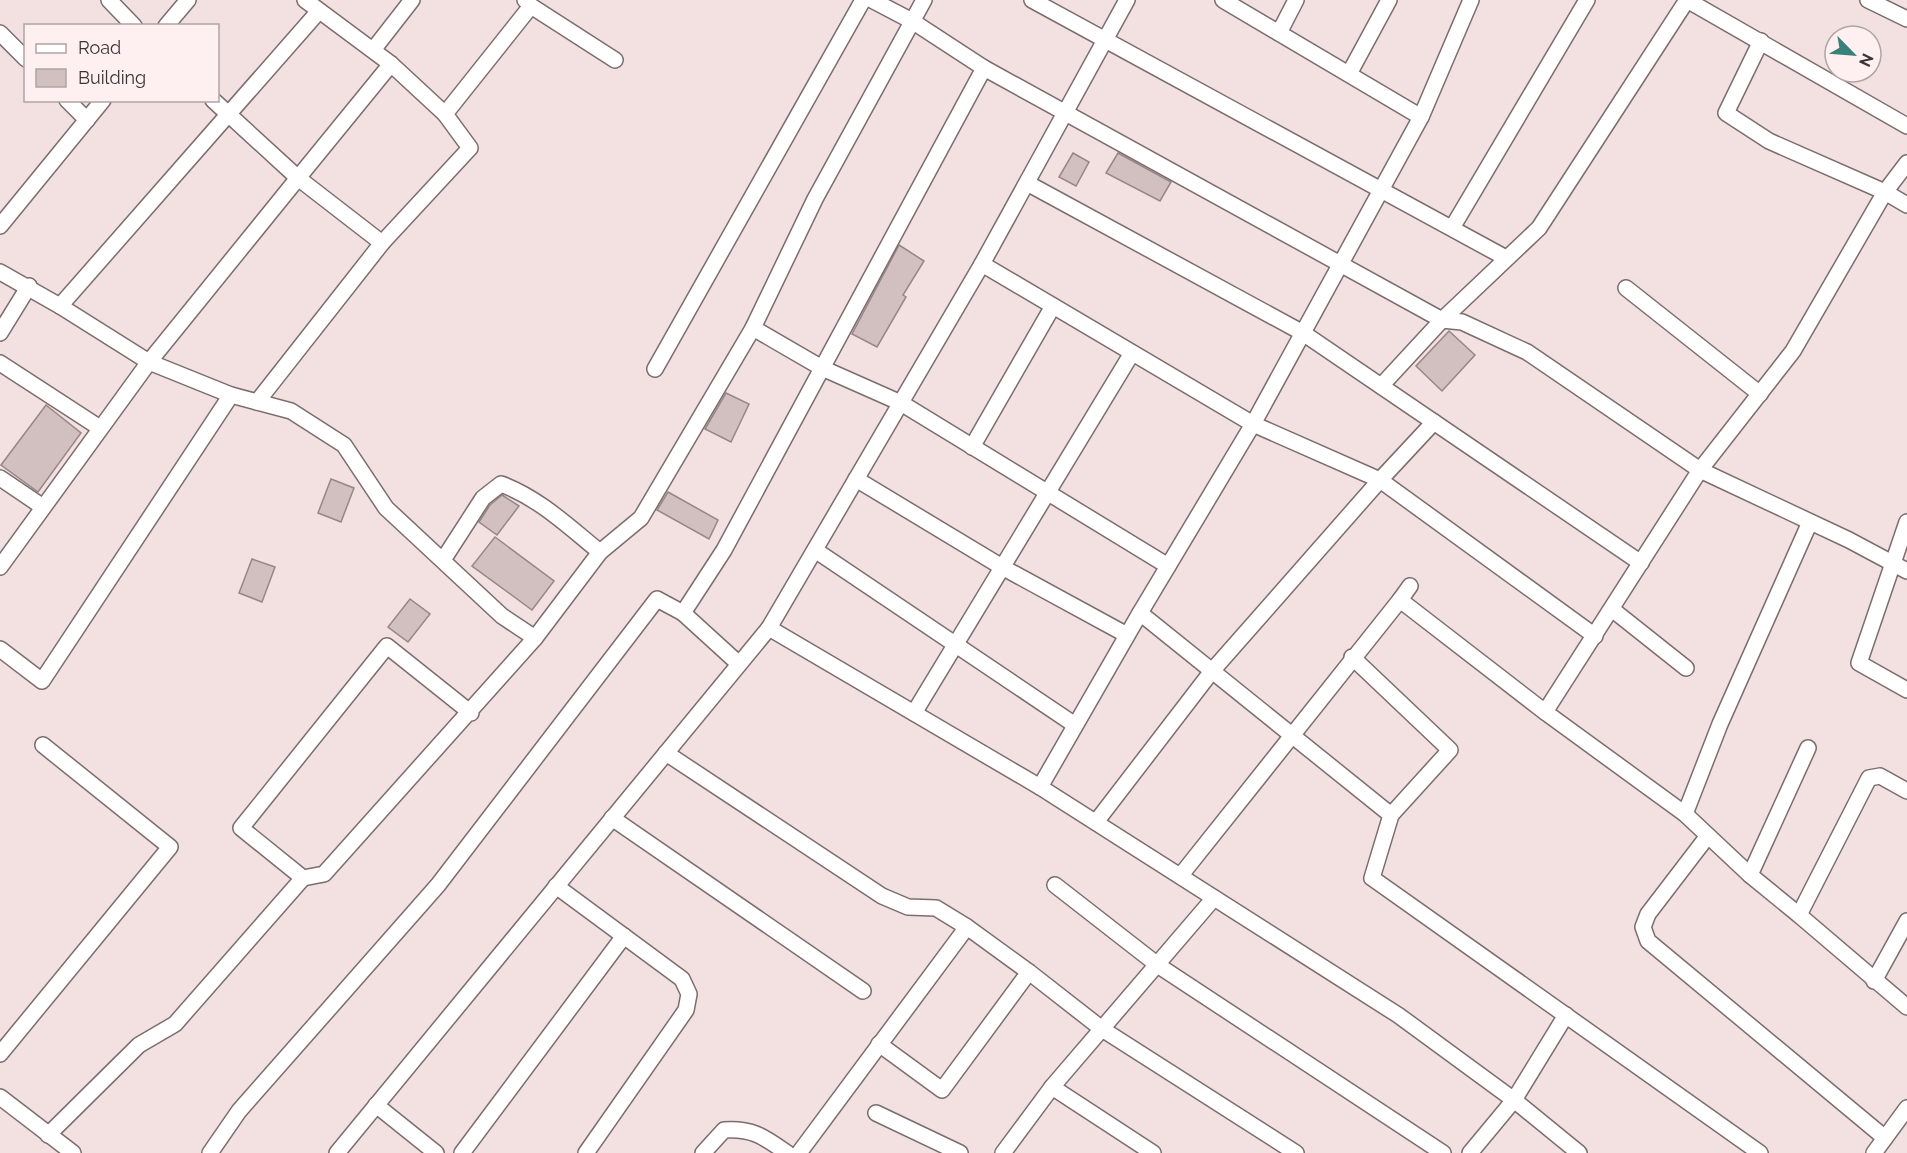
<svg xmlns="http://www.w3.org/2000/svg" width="1907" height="1153" viewBox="0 0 1907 1153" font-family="Raleway,sans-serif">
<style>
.building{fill:#d2c0c1;stroke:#968686;stroke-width:1.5}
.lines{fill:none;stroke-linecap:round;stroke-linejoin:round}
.street-casing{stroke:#7c6d6d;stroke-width:18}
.street{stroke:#fff;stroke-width:15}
</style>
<rect width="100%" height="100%" fill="#f3e1e1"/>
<!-- building -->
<g class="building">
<path d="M1073,153L1089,162L1076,186L1059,177Z"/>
<path d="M1118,153L1171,182L1160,201L1106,173Z"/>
<path d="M899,245L924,261L903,295L906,297L877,347L852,334Z"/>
<path d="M1449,331L1475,355L1442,391L1416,366Z"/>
<path d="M726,393L749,404L731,442L705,429Z"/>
<path d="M46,405L81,433L38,492L1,465Z"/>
<path d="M331,479L354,488L341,522L318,513Z"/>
<path d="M668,492L718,520L709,539L657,510Z"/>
<path d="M502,495L519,506L497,535L479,522L490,505Z"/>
<path d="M495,537L554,581L532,610L472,566Z"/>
<path d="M252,559L275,567L262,602L239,593Z"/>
<path d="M410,599L430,614L408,642L388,627Z"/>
</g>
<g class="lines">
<defs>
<g id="street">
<path d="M109,0L134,26"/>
<path d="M305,0L391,64L445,114"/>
<path d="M872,0L912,21L984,68"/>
<path d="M924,0L815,199L753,328L822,368L901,403L1168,566"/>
<path d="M1032,0L1506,258"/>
<path d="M1223,0L1421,117"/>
<path d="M1687,0L1907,126"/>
<path d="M1868,0L1907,19"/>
<path d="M531,6L615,60"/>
<path d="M166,26L188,0"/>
<path d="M0,33L26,59"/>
<path d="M1279,33L1296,0"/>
<path d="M1761,41L1726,113L1769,141L1885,192L1907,205"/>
<path d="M373,50L412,0"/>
<path d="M1349,74L1389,0"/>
<path d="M67,100L87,120"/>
<path d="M213,100L298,178L391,64"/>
<path d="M1027,183L1303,333L1641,563"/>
<path d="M0,226L103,100"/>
<path d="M1452,228L1587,0"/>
<path d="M982,264L1253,424L1380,480L1212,671L1096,822"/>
<path d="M0,272L60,306"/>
<path d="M1626,288L1760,394"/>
<path d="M0,333L29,286"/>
<path d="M0,363L100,428"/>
<path d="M655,369L863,0"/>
<path d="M1381,386L1442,320L1539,228L1687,0"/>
<path d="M231,395L149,362L60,306L319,11"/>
<path d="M257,402L382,243L470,148L445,114L531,6L525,0"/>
<path d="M1434,422L1380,480L1595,636"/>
<path d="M972,447L1053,306"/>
<path d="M0,478L43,507"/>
<path d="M856,479L1002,567L1127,635"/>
<path d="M1907,522L1859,663L1907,690"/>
<path d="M815,550L1075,725"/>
<path d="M443,560L483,498L501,484C539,498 569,527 600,552"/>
<path d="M0,567L149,362L298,178L382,243"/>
<path d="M1410,586L1400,600L1545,712"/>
<path d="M1613,610L1686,668"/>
<path d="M1140,613L1253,424L1421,117L1471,0"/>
<path d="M0,649L42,681L231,395L291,411L344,445L386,508L502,616L535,638L600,552L641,518L753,328"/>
<path d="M1352,657L1450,750L1391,815"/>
<path d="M739,664L683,613L724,550L984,68L1442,320L1462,322L1527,352L1700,470L1793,351L1885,192L1907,163"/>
<path d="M471,713L387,646L241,828L303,878L324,874L535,638"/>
<path d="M914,713L1132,353"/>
<path d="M666,753L882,896L908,907L936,908L967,927L1029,972"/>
<path d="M1040,787L769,628L982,264L1127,0"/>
<path d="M1907,791L1880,776L1869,778L1799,915L1907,1007"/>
<path d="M1685,814L1720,724L1810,522"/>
<path d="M612,818L863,991"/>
<path d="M1707,837L1648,914L1643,927L1648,941L1885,1138"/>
<path d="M1181,875L1400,600"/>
<path d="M1750,875L1808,748"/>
<path d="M1055,885L1159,966L1443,1153"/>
<path d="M556,886L682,979L689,994L686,1010L586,1153"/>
<path d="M1799,915L1750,875L1685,814L1545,712L1700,470L1849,540L1907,571"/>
<path d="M1874,981L1907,921"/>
<path d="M879,1044L942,1090L1029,972L1102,1029L1296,1153"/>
<path d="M0,1054L170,847L43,745"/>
<path d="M1052,1087L1153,1153"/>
<path d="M0,1097L73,1153"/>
<path d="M376,1105L436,1153"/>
<path d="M876,1113L960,1153"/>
<path d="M48,1135L139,1045L175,1024L303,878"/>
<path d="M210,1153L239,1111L438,885L657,599L683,613"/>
<path d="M337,1153L769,628"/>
<path d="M462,1153L624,936"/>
<path d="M703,1153L724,1130C753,1128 764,1137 787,1153"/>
<path d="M799,1153L967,927"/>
<path d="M1003,1153L1052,1087L1214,898"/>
<path d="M1470,1153L1514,1100L1566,1015"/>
<path d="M1579,1153L1514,1100L1398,1015L1040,787L1140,613L1391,815L1372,878L1760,1153"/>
<path d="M1874,1153L1907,1108"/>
</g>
</defs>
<!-- street casing -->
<use href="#street" class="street-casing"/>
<!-- street -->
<use href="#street" class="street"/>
</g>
<!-- legend -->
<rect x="24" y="24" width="195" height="78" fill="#feeff0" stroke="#b0a4a5" stroke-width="1.5"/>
<rect x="36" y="44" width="30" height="9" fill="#ffffff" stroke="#b0a4a5" stroke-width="1.5"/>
<text x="78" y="54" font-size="18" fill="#3b3435">Road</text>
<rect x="36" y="69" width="30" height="18" fill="#d2c0c1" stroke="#b0a4a5" stroke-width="1.5"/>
<text x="78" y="84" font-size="18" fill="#3b3435">Building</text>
<!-- north arrow -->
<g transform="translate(1853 54) rotate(115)"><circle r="28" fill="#feeff0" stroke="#b0a4a5" stroke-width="1.5"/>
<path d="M0-4.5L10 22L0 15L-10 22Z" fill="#3a807a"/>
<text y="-9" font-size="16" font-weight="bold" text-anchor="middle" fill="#3b3435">N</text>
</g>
</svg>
